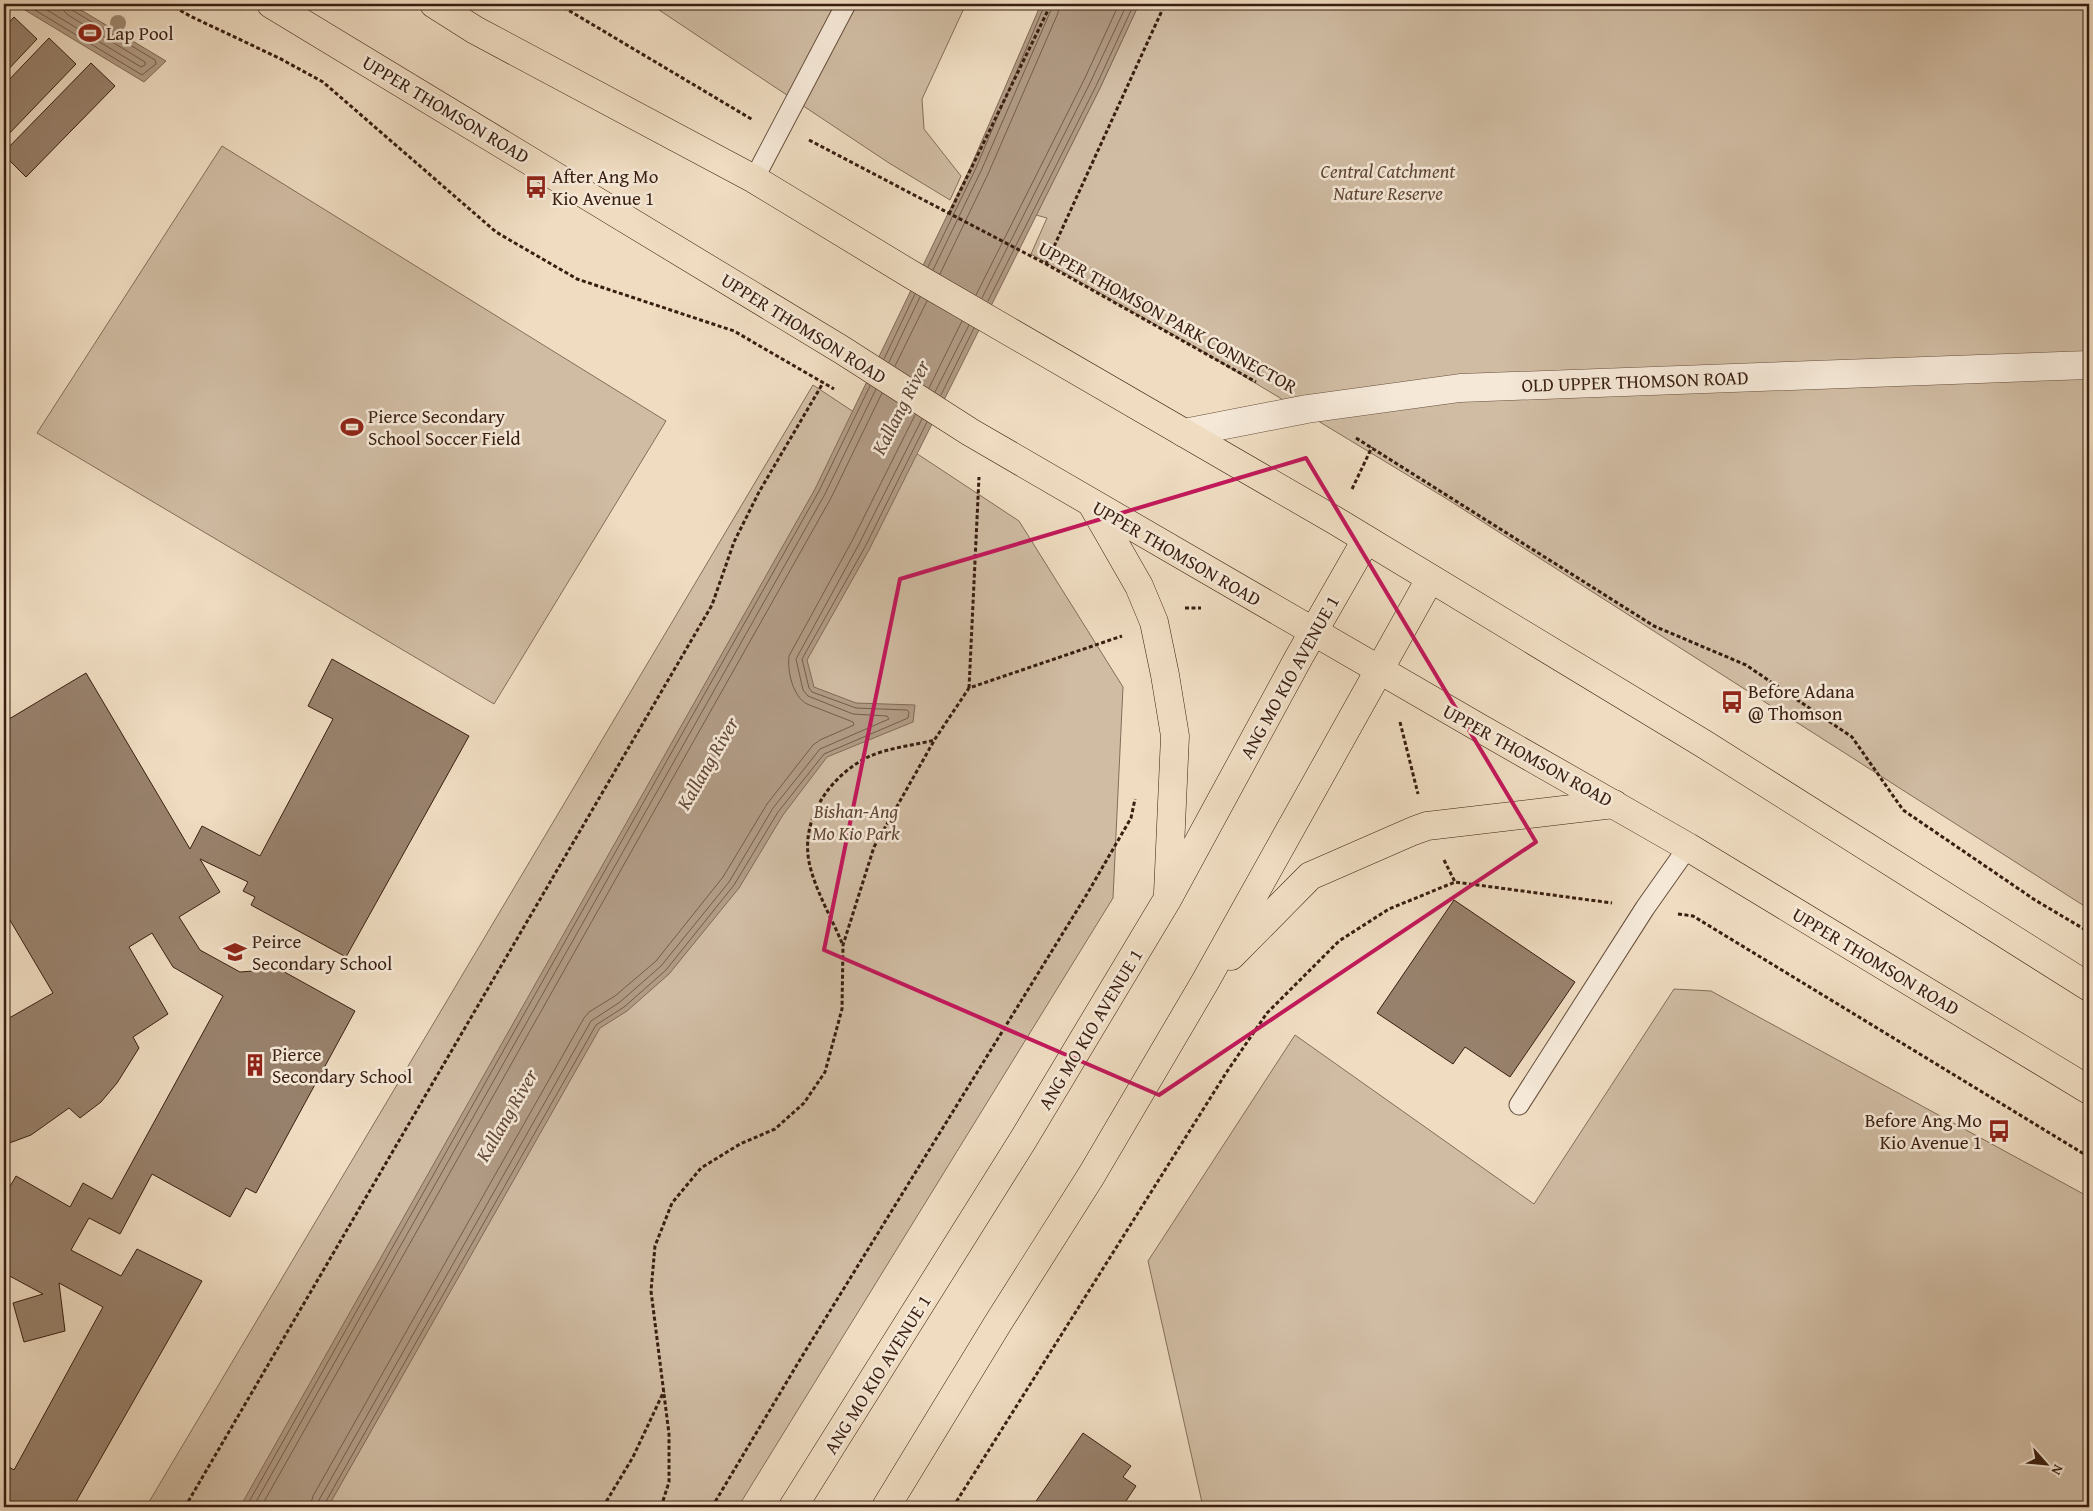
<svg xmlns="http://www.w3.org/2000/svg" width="2093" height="1511" viewBox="0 0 2093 1511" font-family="'Gentium Book Plus',serif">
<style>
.green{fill:#d0bca3;stroke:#846d5a}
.water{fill:#b19b85;stroke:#816956}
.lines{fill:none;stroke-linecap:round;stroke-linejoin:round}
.shore{stroke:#755c4a;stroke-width:1}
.building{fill:#98816c;stroke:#391e10}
.service-casing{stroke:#664e3c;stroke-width:21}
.minor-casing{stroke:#664e3c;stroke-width:29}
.primary-casing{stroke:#391e10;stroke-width:29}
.path{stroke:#391e10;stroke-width:3;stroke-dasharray:4 2.5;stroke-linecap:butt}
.service{stroke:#f5e8d7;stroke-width:19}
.minor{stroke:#f5e8d7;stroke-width:28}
.primary{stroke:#efdcc1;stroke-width:28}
.tree{fill:#a08a74}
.marked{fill:none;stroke:#c2185b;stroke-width:4;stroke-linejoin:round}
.labels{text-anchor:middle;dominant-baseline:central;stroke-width:5;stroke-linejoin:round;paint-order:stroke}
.poi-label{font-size:19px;fill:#391e10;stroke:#f5e8d7;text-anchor:start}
.street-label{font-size:19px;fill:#391e10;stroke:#f5e8d7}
.park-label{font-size:19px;font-style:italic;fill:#5f4635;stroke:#f5e8d7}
.water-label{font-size:20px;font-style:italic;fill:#634a39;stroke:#f5e8d7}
</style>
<rect width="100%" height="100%" fill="#efdcc1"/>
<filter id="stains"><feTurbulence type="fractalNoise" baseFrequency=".004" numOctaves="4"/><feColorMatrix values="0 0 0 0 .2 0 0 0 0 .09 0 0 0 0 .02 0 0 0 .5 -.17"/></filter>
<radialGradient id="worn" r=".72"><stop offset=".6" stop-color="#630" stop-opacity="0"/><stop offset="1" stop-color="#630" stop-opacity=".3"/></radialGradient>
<!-- green -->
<g class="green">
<path d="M650,4H966L922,99L924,129L961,176L950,200L889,163Z"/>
<path d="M1139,4H2089V909L1447,499L1204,352L1031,254L1047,218L1036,215L1100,88Z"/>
<path d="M222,146L666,421L494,704L37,433Z"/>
<path d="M813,385L1019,521L1123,687L1113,898L738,1507H146Z"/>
<path d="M1674,989L1711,991L2089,1197V1507H1203L1148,1261L1295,1035L1534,1204Z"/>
</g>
<!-- water -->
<g class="water">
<path d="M15,4H71L166,61L144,82Z"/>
<path d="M1041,4H1139L1100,88L869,550L807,660L814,687L856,703L915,705L913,722L827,757L783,815L739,888L669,974L627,1011L600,1028L328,1507H240L815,489L971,166Z"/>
</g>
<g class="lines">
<!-- shore -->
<g class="shore">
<path d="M25,4L142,75L156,64L155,60L72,10L69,4"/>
<path d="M37,4L141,67L145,65V62L68,15L64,11L63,4"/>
<path d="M928,267L976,168L1045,4"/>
<path d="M933,270L981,171L1051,10L1052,4"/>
<path d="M940,274L988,174L1058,13L1059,4"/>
<path d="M976,295L1084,80L1119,4"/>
<path d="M982,298L1090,83L1127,4"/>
<path d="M988,301L1096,86L1134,4"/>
<path d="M884,359L915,294"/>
<path d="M889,362L920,297"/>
<path d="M895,366L927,301"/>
<path d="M929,388L962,321"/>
<path d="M935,392L969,325"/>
<path d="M941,395L974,328"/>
<path d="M246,1507L819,491L870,386"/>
<path d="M253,1507L825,494L876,389"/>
<path d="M261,1507L831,498L882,393"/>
<path d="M310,1507L313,1496L584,1018L589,1012L615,996L656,961L723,877L767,804L813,745L820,740L854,725L853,722L807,704C793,697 787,671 789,656L852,541L915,415"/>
<path d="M318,1507L319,1500L591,1021L620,1002L661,966L729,882L773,808L820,749L889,719L887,716L853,714L808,696L803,690L796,659L859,544L922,419"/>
<path d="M324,1507L325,1503L596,1025L624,1007L666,970L734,885L778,812L824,754L908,718L909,712L907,710L856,708L812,692L809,688L802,659L865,547L927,422"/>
</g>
</g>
<!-- building -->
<g class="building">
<path d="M14,17L37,39L4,74V28Z"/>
<path d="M49,38L76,64L4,139V85Z"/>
<path d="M91,63L115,86L26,177L4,155V152Z"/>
<path d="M332,659L469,736L346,957L251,905L255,897L243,891L248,882L200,859L220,892L179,917L200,950L240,972L279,969L355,1011L256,1193L246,1188L230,1217L152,1174L120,1234L89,1218L71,1250L121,1276L137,1249L202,1281L73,1507H4V1464L14,1470L103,1307L59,1283L65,1331L24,1342L13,1303L43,1294L4,1273V1197L16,1176L70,1207L83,1183L112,1199L223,996L173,967L152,933L129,947L168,1014L133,1037L139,1048L117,1083L101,1102L80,1118L69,1108L31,1135L4,1145V1021L53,993L4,910V722L86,673L190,849L202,826L260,856L333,719L308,706Z"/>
<path d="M1454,900L1575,982L1510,1077L1465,1047L1453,1064L1377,1013Z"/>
<path d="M1083,1433L1131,1466L1123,1477L1136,1486L1124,1504L1128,1507H1032Z"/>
</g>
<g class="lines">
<defs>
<g id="service">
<path d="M754,179L846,4"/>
<path d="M1519,1105L1645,908L1688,847"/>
</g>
<path id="minor" d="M1184,433L1307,409L1460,388L2089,365"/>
<g id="primary">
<path d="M271,4L842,350L970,432L1478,727L1688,847L2089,1090"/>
<path d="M434,4L475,30L754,179L912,275L1336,521L1704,744L2089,987"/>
<path d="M1092,504L1139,586L1154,622L1165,675L1175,736L1168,893"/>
<path d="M1231,956L1310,876L1413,831L1427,826L1614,804"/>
<path d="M793,1507L1023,1140L1167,900L1299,657L1366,540"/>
<path d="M886,1507L998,1323L1091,1176L1205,982L1430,579"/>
</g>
</defs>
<!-- service casing -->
<use href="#service" class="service-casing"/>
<!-- minor casing -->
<use href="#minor" class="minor-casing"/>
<!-- primary casing -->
<use href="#primary" class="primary-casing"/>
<!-- path -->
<g class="path">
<path d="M169,4L190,16L279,58L323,82L496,232L577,279L734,331L834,389"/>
<path d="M558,4L753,120"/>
<path d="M809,140L1046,264L1256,382"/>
<path d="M949,214L1051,4"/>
<path d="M1046,264L1165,4"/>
<path d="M1356,438L1654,626L1746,665L1852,737L1903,810L2035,900L2089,932"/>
<path d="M1352,489L1372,447"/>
<path d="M1185,608H1201"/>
<path d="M969,688L979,477"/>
<path d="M1400,722L1418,794"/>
<path d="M1444,860L1455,882"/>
<path d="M1678,914L1693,916L2089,1157"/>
<path d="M842,943C832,919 818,895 811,870C797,823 828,777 868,757C887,748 915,745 935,740"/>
<path d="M185,1507L712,605L734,542L759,492L823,383"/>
<path d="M603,1507L633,1457L664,1391"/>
<path d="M661,1507L669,1482V1434L651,1291L655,1246L672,1203L701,1168L740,1144L775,1129L804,1103L825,1072L842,1009L843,945L874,847L935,739L969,688L1122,636"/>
<path d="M712,1507L801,1358L1087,894L1131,818L1135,799"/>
<path d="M953,1507L1226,1073L1267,1013L1339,941L1389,909L1455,882L1612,903"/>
</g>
<!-- service -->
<use href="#service" class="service"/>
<!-- minor -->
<use href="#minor" class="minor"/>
<!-- primary -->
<use href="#primary" class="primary"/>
</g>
<!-- trees -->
<circle class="tree" cx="118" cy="23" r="8"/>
<!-- marked area -->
<path class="marked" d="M1306,458L1536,842L1159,1095L824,950L900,579Z"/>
<!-- icons -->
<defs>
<symbol id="stadium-bare" viewBox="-9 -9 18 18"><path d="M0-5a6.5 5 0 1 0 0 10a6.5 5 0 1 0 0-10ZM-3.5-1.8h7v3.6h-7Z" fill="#8f2418" stroke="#f5e8d7" stroke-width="2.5" paint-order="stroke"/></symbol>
<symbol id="bus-bare" viewBox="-9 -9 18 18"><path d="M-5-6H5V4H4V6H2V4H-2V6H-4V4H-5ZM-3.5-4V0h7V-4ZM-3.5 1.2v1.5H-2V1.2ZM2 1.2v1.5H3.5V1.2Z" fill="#8f2418" stroke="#f5e8d7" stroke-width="2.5" paint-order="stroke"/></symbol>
<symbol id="school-bare" viewBox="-9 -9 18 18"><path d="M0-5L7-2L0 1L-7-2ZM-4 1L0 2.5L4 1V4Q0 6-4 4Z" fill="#8f2418" stroke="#f5e8d7" stroke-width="2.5" paint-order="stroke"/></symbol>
<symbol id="building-bare" viewBox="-9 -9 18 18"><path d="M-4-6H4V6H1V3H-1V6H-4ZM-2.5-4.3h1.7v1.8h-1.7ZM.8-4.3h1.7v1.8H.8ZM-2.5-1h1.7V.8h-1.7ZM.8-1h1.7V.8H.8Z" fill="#8f2418" stroke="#f5e8d7" stroke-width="2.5" paint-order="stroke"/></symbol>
</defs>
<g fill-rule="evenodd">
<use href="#stadium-bare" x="74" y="17" width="32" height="32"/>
<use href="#bus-bare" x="520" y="171" width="32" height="32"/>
<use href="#stadium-bare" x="336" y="411" width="32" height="32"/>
<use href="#bus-bare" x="1716" y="686" width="32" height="32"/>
<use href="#school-bare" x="219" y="936" width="32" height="32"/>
<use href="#building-bare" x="239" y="1049" width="32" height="32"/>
<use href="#bus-bare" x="1983" y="1115" width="32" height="32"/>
</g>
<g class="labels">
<!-- poi labels -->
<g class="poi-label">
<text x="106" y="33">Lap Pool</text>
<text x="552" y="176">After Ang Mo<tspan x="552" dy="22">Kio Avenue 1</tspan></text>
<text x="368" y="416">Pierce Secondary<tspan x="368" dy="22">School Soccer Field</tspan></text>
<text x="1748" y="691">Before Adana<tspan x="1748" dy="22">@ Thomson</tspan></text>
<text x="252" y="941">Peirce<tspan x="252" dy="22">Secondary School</tspan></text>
<text x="272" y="1054">Pierce<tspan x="272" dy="22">Secondary School</tspan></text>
<text x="1982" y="1120" text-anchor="end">Before Ang Mo<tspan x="1982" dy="22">Kio Avenue 1</tspan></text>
</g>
<!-- street labels -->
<g class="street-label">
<text transform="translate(446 109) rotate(31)">UPPER THOMSON ROAD</text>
<text transform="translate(1168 317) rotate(29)">UPPER THOMSON PARK CONNECTOR</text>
<text transform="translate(804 328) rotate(32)">UPPER THOMSON ROAD</text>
<text transform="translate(1635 381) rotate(-2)">OLD UPPER THOMSON ROAD</text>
<text transform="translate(1177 553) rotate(30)">UPPER THOMSON ROAD</text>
<text transform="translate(1289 677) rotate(-61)">ANG MO KIO AVENUE 1</text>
<text transform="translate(1528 755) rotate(29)">UPPER THOMSON ROAD</text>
<text transform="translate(1876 961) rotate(31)">UPPER THOMSON ROAD</text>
<text transform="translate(1090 1029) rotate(-59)">ANG MO KIO AVENUE 1</text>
<text transform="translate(877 1374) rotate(-58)">ANG MO KIO AVENUE 1</text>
</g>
<!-- park labels -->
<g class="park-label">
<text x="1388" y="171">Central Catchment<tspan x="1388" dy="22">Nature Reserve</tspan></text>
<text x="856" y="811">Bishan-Ang<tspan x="856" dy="22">Mo Kio Park</tspan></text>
</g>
<!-- water labels -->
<g class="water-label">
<text transform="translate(900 407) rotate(-63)">Kallang River</text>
<text transform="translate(707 763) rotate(-60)">Kallang River</text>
<text transform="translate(506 1115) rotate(-60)">Kallang River</text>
</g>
</g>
<!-- margin -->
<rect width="2093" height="1511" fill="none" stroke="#efdcc1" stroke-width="20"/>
<rect x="5" y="5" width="2083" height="1501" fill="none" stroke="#391e10" stroke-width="2.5"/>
<rect x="10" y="10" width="2073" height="1491" fill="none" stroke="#391e10"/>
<!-- north arrow -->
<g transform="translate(2046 1464) rotate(117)" stroke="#f5e8d7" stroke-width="4" paint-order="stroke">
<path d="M0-4L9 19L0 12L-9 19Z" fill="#391e10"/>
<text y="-8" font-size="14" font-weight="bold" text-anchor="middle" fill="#391e10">N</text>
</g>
<rect width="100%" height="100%" filter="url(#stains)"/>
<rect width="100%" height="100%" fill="url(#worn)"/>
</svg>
